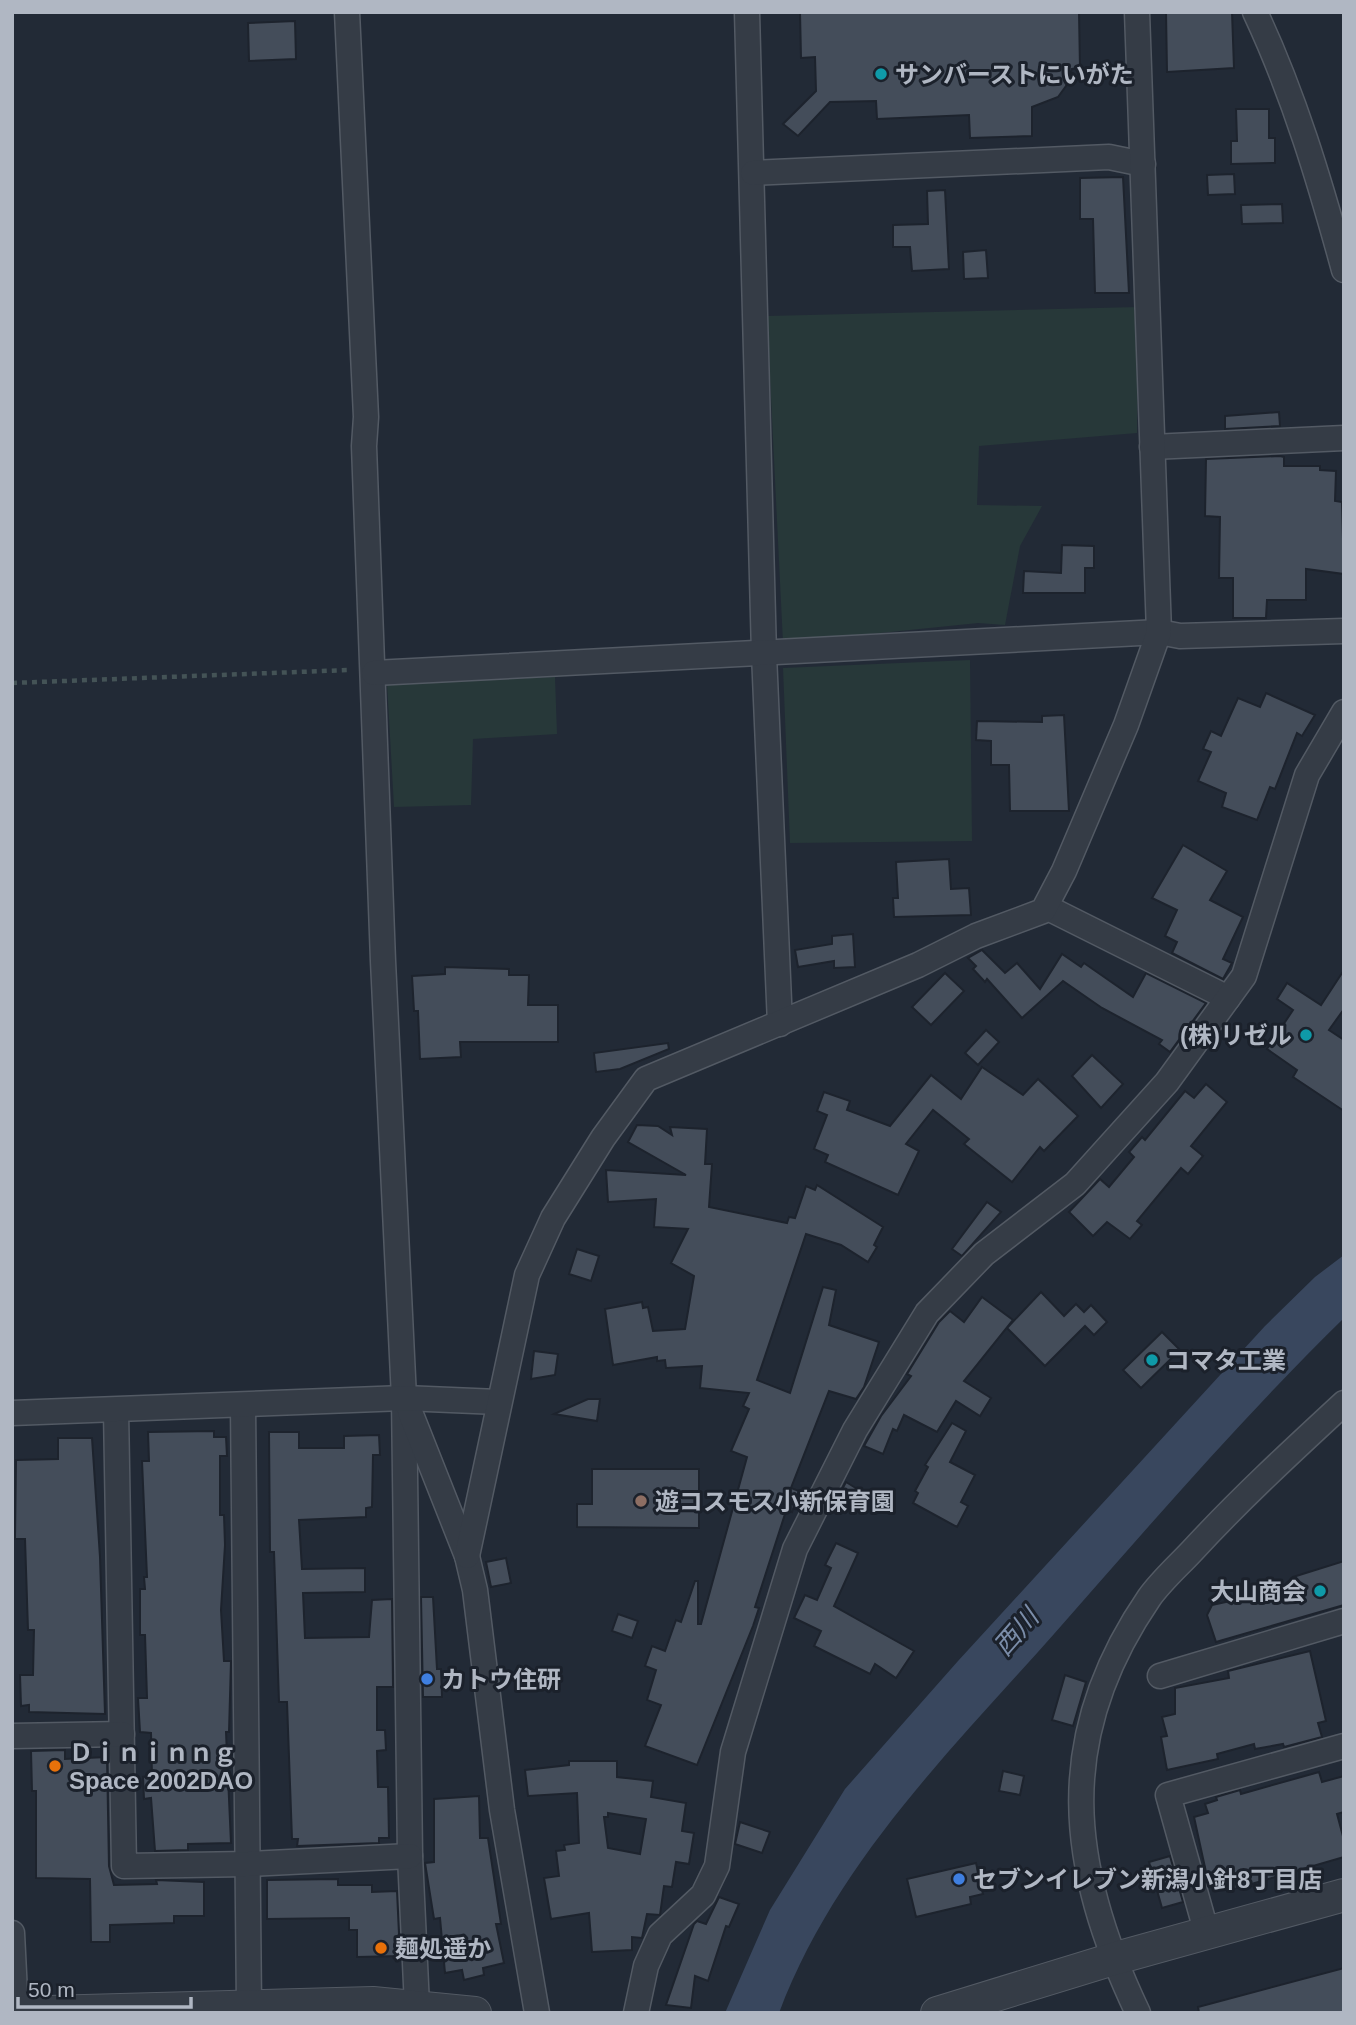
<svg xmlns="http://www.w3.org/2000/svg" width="1356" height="2025" viewBox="0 0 1356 2025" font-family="Helvetica,'Noto Sans JP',sans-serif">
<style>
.green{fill:#273839}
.water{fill:#39475e}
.building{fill:#444d5a;stroke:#1d232d;stroke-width:2;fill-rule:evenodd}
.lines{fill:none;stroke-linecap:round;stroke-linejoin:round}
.minor-casing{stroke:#535a64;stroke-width:27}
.tertiary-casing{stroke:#535a64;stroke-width:34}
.path{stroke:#445356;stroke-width:4.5;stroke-dasharray:5 5;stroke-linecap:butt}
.minor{stroke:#353c46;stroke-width:24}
.tertiary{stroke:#353c46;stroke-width:32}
.culture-dot{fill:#0f9aa8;stroke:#1b212b;stroke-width:2.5}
.education-dot{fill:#8d6e63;stroke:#1b212b;stroke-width:2.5}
.shop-dot{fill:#3f7fe0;stroke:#1b212b;stroke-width:2.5}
.food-dot{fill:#e8710a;stroke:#1b212b;stroke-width:2.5}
.labels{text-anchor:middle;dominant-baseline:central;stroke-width:6;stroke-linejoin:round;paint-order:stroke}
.poi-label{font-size:24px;font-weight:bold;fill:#b0b7c3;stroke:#1b212b;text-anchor:start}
.water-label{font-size:26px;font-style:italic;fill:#7b8da9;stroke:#1b212b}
</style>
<rect width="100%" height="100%" fill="#222a36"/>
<!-- green -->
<g class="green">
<path d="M1138,307L1137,433L979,446L977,505L1042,506L1020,546L1005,625L978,623L783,643L767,316Z"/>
<path d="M970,660L972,841L790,843L783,668Z"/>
<path d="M555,677L557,734L473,739L471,805L394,807L387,683Z"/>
</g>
<!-- water -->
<path class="water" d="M1344,1255V1318C1242,1418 1148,1527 1054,1634C950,1751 835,1864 779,2013H725L770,1910L845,1789L958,1661L1265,1326L1315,1277Z"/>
<!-- building -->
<g class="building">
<path d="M800,12H1079L1080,68L1072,69L1066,86L1058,97L1032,107V136L970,138L969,115L877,119L876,101L830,102L798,136L783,124L816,91L815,57L801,58Z"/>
<path d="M1166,12H1232L1234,68L1167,72Z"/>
<path d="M295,21L296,59L249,61L248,23Z"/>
<path d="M1236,109H1269V138H1275V163L1231,164V141H1237Z"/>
<path d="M1234,174L1235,194L1208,195L1207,175Z"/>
<path d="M1123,177L1129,293H1095L1093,219H1080V178Z"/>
<path d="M945,190L949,269L912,271L910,247H893V225L928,224L927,191Z"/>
<path d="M1282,204L1283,223L1242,224L1241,205Z"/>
<path d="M986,250L988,278L964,279L963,252Z"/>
<path d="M1279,412L1280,426L1225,429V416Z"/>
<path d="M1280,456L1284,457V466H1320V470L1336,471L1335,501L1342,502L1344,574L1306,569V600H1267L1266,618H1233V578H1219L1220,517L1205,516L1206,459Z"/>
<path d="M1062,545L1094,546V568H1085V593H1023L1024,571L1061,573Z"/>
<path d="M1266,693L1315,715L1302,736L1297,733L1275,789L1270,787L1257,820L1222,807L1226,793L1198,781L1211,752L1203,749L1211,731L1221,736L1238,698L1260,707Z"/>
<path d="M1064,715L1069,811H1010L1009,765H991V741L976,740L977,721L1042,722V716Z"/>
<path d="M1183,845L1227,871L1210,900L1243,917L1223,959L1232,963L1223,979L1172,953L1177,942L1165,936L1177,910L1152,898Z"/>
<path d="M949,859L951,889L969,888L971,915L894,917L893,898H898L896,862Z"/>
<path d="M853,934L855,967L834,968V961L798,967L795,950L832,944V936Z"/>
<path d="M982,950L1005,973L1017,963L1040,989L1062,954L1081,967L1084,963L1133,997L1146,973L1206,1003L1170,1052L1159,1044L1162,1040L1102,1008L1063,981L1022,1018L987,979L985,982L973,969L976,966L968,958Z"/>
<path d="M445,967L509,969V975H529L528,1005H558V1042H460L461,1057L420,1059L418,1011H414L412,976L445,974Z"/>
<path d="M1344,970V1009L1329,1030L1344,1040V1111L1293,1077L1297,1070L1267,1049L1293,1010L1277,999L1287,983L1321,1005Z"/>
<path d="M945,973L964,991L931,1025L912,1007Z"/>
<path d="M986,1030L999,1042L978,1065L965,1053Z"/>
<path d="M668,1043L669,1049L620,1069L596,1072L594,1053Z"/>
<path d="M1092,1055L1123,1084L1101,1108L1072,1076Z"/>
<path d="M982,1067L1023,1095L1038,1079L1078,1116L1044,1151L1040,1147L1012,1182L964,1144L969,1139L933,1110L906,1144L919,1151L898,1195L825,1162L828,1155L814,1149L827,1115L817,1111L824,1092L850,1101L847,1110L890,1126L931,1075L961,1099Z"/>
<path d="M1206,1084L1227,1102L1191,1146L1203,1156L1188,1174L1181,1168L1137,1221L1142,1225L1130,1239L1107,1222L1093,1236L1069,1212L1100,1179L1109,1187L1134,1157L1129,1152L1142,1137L1145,1140L1185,1091L1194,1098Z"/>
<path d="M637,1125L658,1126L672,1135L670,1127L707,1129L705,1164H712L709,1207L787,1223L789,1217L795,1218L806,1186L815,1190L817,1185L883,1227L874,1245L877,1247L868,1262L841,1245L806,1234L757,1380L790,1393L823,1287L836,1290L829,1325L879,1342L864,1387L856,1399L829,1391L791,1488L799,1491L792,1512L786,1511L755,1607L759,1608L753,1626L697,1765L645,1746L661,1705L647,1700L656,1670L645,1666L652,1646L665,1651L676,1620L681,1622L695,1581H698V1624H701L747,1457L731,1451L749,1409L743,1406L749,1393L700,1388L702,1366L666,1368L665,1360L657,1361V1357L613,1365L605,1309L642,1302L643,1308L648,1307L653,1331L685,1329L694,1276L671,1263L688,1229L654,1227L656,1199L608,1202L606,1170L686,1175L628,1142Z"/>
<path d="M987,1202L1001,1212L962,1256L952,1249Z"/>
<path d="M577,1249L599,1256L591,1281L569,1274Z"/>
<path d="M1041,1292L1064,1316L1076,1304L1084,1312L1091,1305L1107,1322L1094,1335L1085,1326L1045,1366L1007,1328Z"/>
<path d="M982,1297L1013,1320L964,1381L991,1398L980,1416L956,1401L937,1432L904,1415L897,1431L893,1429L883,1454L864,1446L881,1416L911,1376L907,1374L939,1322L950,1311L964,1322Z"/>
<path d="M1162,1332L1180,1350L1141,1388L1123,1370Z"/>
<path d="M534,1351L558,1354L555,1375L531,1379Z"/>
<path d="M588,1399H600L597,1421L554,1414Z"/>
<path d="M952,1423L966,1431L950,1462L975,1475L961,1502L968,1506L957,1527L913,1503L918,1493L915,1491L928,1467L925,1465Z"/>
<path d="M214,1431V1437H226L227,1456H220V1515H224L225,1545L221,1610L224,1661H231L229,1732H226L231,1843L188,1844V1850L155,1851L151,1798L144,1799L143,1777L152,1776L151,1733L140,1732L138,1698H147L145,1635H140V1589H145L144,1577H147L142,1461H149L148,1432Z"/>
<path d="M269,1432H299V1448H344V1436L379,1435L380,1455H373L372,1507L366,1508V1517L299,1520L302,1569L365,1568V1592L303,1593L305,1638L369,1637L372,1600L392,1599L393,1687H377V1730H385L386,1750L377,1751L378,1787H388L389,1838H379V1843L297,1846L298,1839H292L287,1702H279L274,1552H270Z"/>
<path d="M58,1438H92L100,1557L105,1714L29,1712V1705L21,1706L20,1675H33L34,1630H28L25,1539H15L16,1460L58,1459Z"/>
<path d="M592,1469H699V1528L577,1527V1504H592Z"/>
<path d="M846,1482L867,1495L857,1511L837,1499Z"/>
<path d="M836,1543L858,1553L834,1606L914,1651L896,1678L875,1664L870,1674L814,1646L821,1631L794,1618L805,1595L817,1600L831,1568L825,1565Z"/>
<path d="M506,1558L511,1583L491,1587L486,1562Z"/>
<path d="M1344,1561V1605L1216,1642L1207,1615L1212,1605L1295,1587L1293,1577Z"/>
<path d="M421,1597H433L437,1669H441L442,1697H423Z"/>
<path d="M618,1614L638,1621L632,1638L612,1631Z"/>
<path d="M1310,1651L1326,1721L1318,1723L1322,1737L1284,1747L1283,1744L1255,1749L1254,1744L1217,1754L1218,1759L1167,1770L1161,1737L1167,1736L1162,1717L1175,1714V1688L1229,1678L1228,1671Z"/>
<path d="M1065,1675L1086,1682L1073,1726L1052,1720Z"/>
<path d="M65,1750V1759L107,1757L109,1866L114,1885L157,1884L156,1880L204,1882V1916H174V1923L110,1925V1942H91L90,1879L36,1878V1791H32L31,1751Z"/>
<path d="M569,1761H617V1777L653,1781L651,1797L686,1803L682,1831L694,1833L689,1864L676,1862L672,1887L664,1886L660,1915L647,1914L642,1938L632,1937V1950L592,1952L589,1913L551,1919L544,1878L559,1876L556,1851L565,1850L564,1845L579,1843L577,1793L528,1796L525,1770L569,1765ZM608,1813L646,1819L640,1854L608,1848L604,1817H608Z"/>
<path d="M1003,1771L1024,1776L1020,1795L999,1791Z"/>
<path d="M1319,1772L1322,1782L1344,1776V1812L1337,1814L1344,1840V1857L1227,1891L1225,1882L1209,1886L1194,1817L1208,1813L1205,1804L1217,1800L1216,1797L1240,1790L1241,1794Z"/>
<path d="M479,1796L480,1838H488L501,1924H496L504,1963L483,1968L484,1975L464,1980L462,1970L445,1973L440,1918L434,1919L425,1863L434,1862V1799Z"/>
<path d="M740,1822L770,1832L762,1853L735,1844Z"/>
<path d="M1170,1856L1183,1902L1162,1908L1149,1862Z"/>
<path d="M976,1863L983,1894L970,1897L971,1904L916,1917L907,1879Z"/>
<path d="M338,1879V1885H372V1892L397,1891L400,1956L357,1957V1930H349V1918L267,1919V1880Z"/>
<path d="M719,1897L739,1904L729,1927L726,1926L708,1981L695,1976L691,2008L666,2005L694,1924L697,1921L706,1924Z"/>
<path d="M1344,1968V2013H1199L1198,2007Z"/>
</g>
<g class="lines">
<defs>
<g id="minor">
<path d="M347,12L366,417L364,446L383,961L404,1398L410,1856L417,2006"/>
<path d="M747,12L764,654L780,1024"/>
<path d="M1255,12C1294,95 1320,182 1344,270"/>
<path d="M753,173L1109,157L1143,164"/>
<path d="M1152,447L1344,438"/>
<path d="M374,673L1159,632L1180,636L1344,631"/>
<path d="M1046,907L1228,998"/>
<path d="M243,1406L249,2007"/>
<path d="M116,1410L124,1866L248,1864L410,1856"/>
<path d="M410,1412L467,1556L475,1590L502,1810L537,2013"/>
<path d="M12,1413L404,1398L498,1402"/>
<path d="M467,1556L527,1275L553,1218L603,1138L646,1079L918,965L976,936L1043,911L1064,871L1126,725L1159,632L1137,12"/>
<path d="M1160,1676L1344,1621"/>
<path d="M12,1736L122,1734"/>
<path d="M12,1933L16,2013"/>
<path d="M1207,1934L1168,1795L1344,1746"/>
<path d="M636,2013L646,1966L660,1935L703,1895L717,1866L733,1752L795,1549L855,1430L927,1313L984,1254L1075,1184L1167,1082L1244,976L1307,775L1344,712"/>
<path d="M1138,2013C1068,1866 1053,1738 1149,1598C1161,1581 1178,1566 1192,1551C1240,1499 1292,1451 1344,1403"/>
</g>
<g id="tertiary">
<path d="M12,2013L373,2003L475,2013"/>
<path d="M937,2013L1113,1959L1344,1895"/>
</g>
</defs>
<!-- minor casing -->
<use href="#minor" class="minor-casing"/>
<!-- tertiary casing -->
<use href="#tertiary" class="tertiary-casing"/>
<!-- path -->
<path class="path" d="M12,683L349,670"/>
<!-- minor -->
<use href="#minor" class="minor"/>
<!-- tertiary -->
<use href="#tertiary" class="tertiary"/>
</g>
<!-- markers -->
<g class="culture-dot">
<circle cx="881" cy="74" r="7"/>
<circle cx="1306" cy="1035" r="7"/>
<circle cx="1152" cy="1360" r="7"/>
<circle cx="1320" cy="1591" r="7"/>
</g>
<circle class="education-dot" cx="641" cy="1501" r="7"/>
<g class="shop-dot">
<circle cx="427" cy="1679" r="7"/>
<circle cx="959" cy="1879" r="7"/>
</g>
<g class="food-dot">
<circle cx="55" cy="1766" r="7"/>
<circle cx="381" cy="1948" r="7"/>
</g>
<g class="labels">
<!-- poi labels -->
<g class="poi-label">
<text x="895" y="74">サンバーストにいがた</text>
<text x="1292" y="1035" text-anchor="end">(株)リゼル</text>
<text x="1166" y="1360">コマタ工業</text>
<text x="655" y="1501">遊コスモス小新保育園</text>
<text x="1306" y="1591" text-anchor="end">大山商会</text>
<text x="441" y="1679">カトウ住研</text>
<text x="69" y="1752">Ｄｉｎｉｎｎｇ<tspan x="69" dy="28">Space 2002DAO</tspan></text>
<text x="973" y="1879">セブンイレブン新潟小針8丁目店</text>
<text x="395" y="1948">麺処遥か</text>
</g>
<!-- water labels -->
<g class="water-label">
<text transform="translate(1016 1632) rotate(-49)">西川</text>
</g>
</g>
<!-- border -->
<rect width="1356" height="2025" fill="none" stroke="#b0b7c3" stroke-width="28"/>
<!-- scale -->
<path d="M18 1997v10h173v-10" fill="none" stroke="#b0b7c3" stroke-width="3.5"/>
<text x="28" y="1997" font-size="21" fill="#b0b7c3" stroke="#1b212b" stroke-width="5" paint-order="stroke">50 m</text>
</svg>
